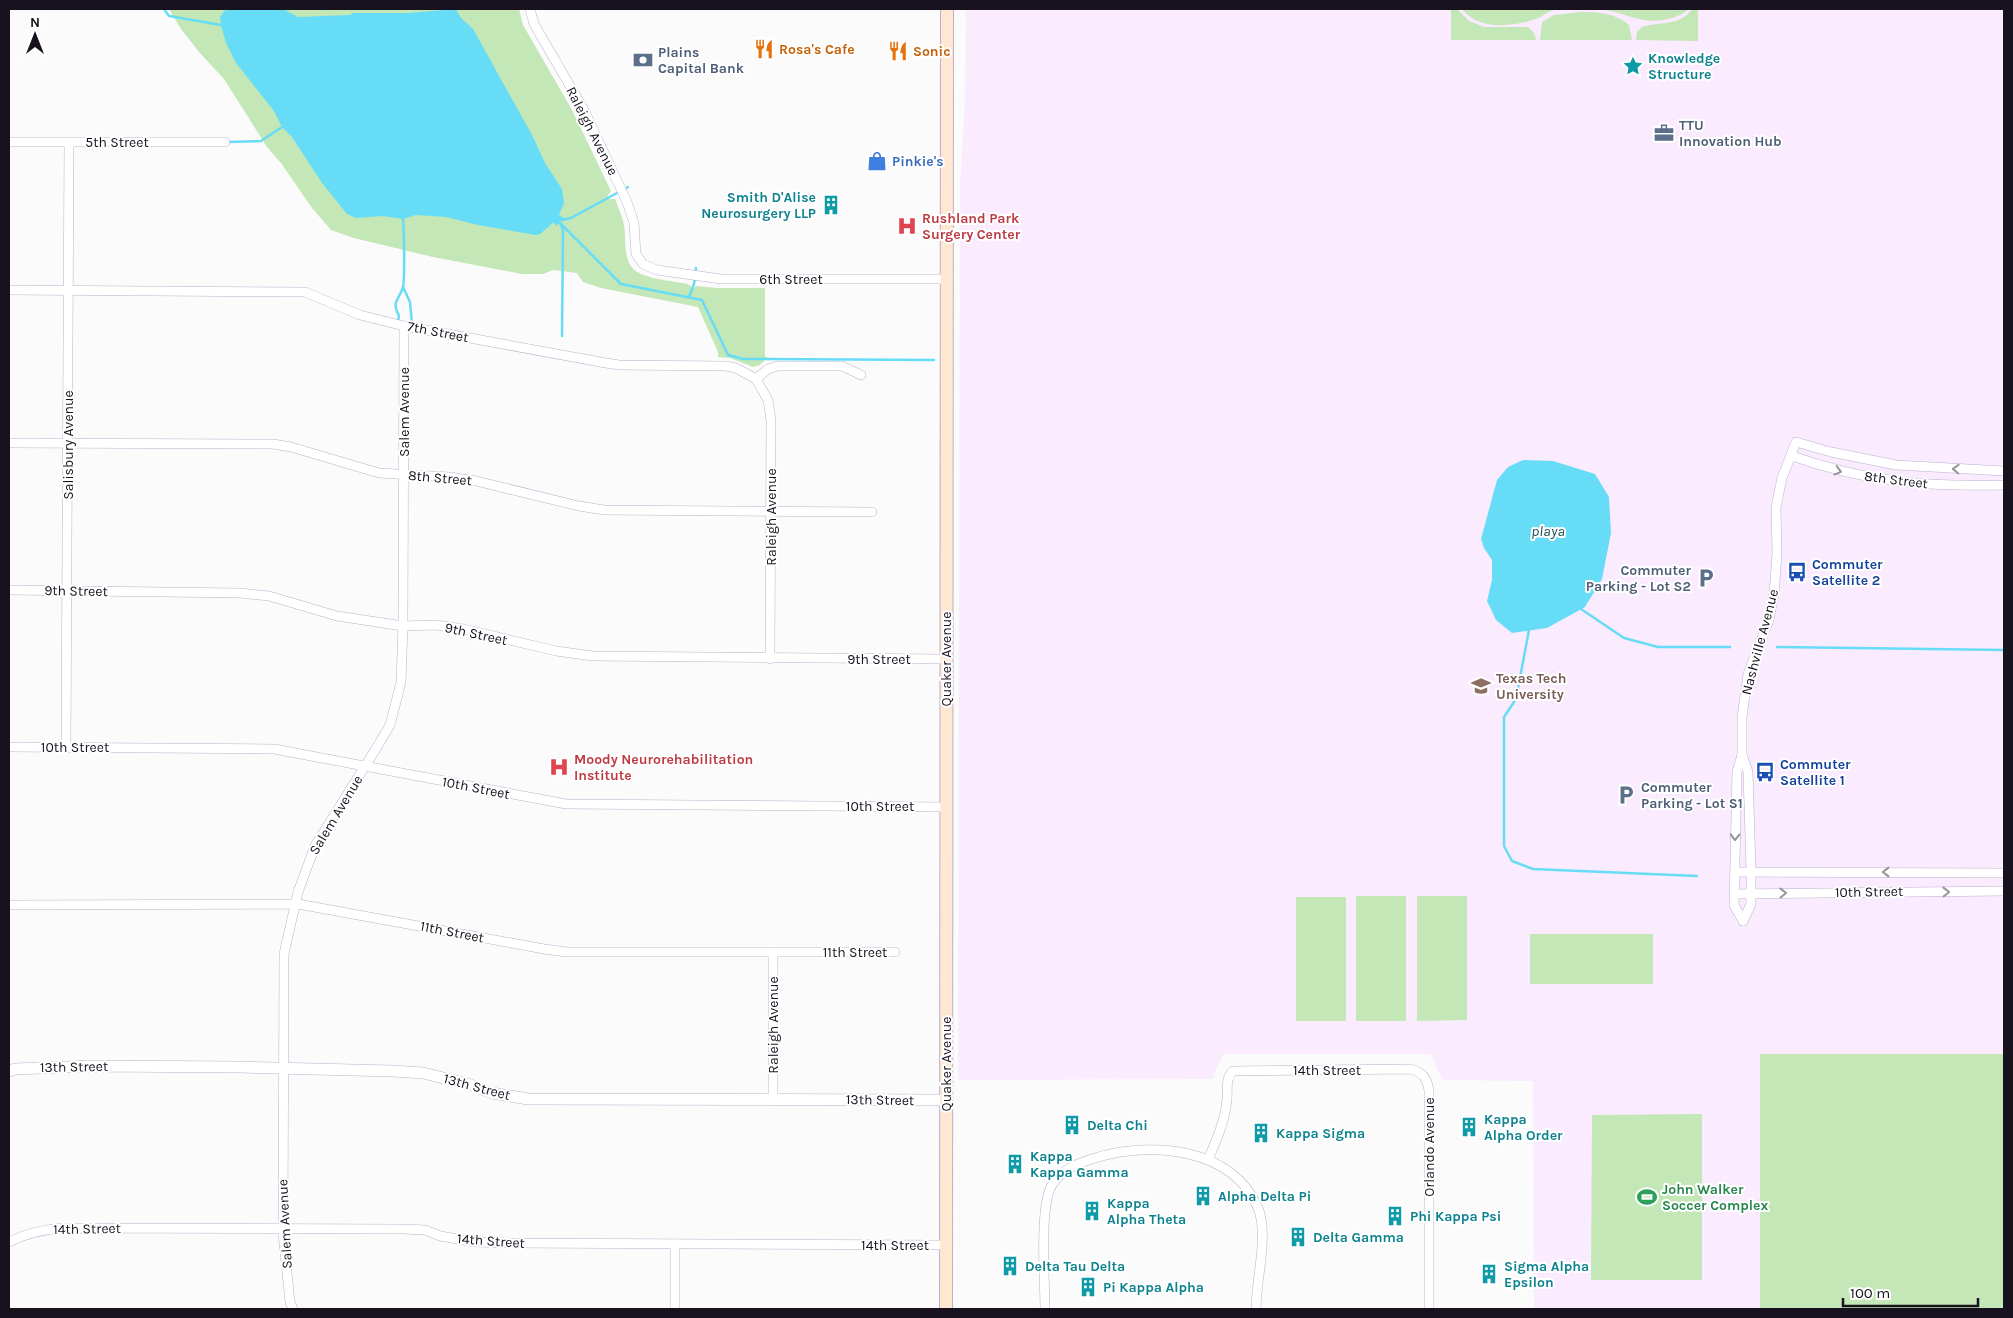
<svg xmlns="http://www.w3.org/2000/svg" width="2013" height="1318" viewBox="0 0 2013 1318" font-family="Karla,sans-serif">
<style>
.education{fill:#faebfe}
.green{fill:#c3e7b6}
.water{fill:#67dcf6}
.lines{fill:none;stroke-linecap:round;stroke-linejoin:round}
.stream{stroke:#67dcf6;stroke-width:2.5}
.minor-casing{stroke:#bdb0ce;stroke-width:10}
.tertiary-casing{stroke:#bdb0ce;stroke-width:12}
.secondary-casing{stroke:#bdb0ce;stroke-width:14}
.minor{stroke:#fff;stroke-width:9}
.tertiary{stroke:#fff;stroke-width:11}
.secondary{stroke:#ffe7d1;stroke-width:12}
.oneway{stroke:#979499}
.labels{text-anchor:middle;dominant-baseline:central;stroke-width:4;stroke-linejoin:round;paint-order:stroke}
.food-label{font-size:14px;font-weight:bold;fill:#c56008;stroke:#fff;text-anchor:start}
.service-label{font-size:14px;font-weight:bold;fill:#4e5e75;stroke:#fff;text-anchor:start}
.culture-label{font-size:14px;font-weight:bold;fill:#0d838f;stroke:#fff;text-anchor:start}
.street-label{font-size:14px;fill:#17121d;stroke:#fff}
.shop-label{font-size:14px;font-weight:bold;fill:#366cbe;stroke:#fff;text-anchor:start}
.health-label{font-size:14px;font-weight:bold;fill:#be3a42;stroke:#fff;text-anchor:start}
.transit-label{font-size:14px;font-weight:bold;fill:#164399;stroke:#fff;text-anchor:start}
.education-label{font-size:14px;font-weight:bold;fill:#785e54;stroke:#fff;text-anchor:start}
.leisure-label{font-size:14px;font-weight:bold;fill:#27864d;stroke:#fff;text-anchor:start}
.water-label{font-size:15px;font-style:italic;fill:#184c57;stroke:#fff}
</style>
<rect width="100%" height="100%" fill="#fbfbfb"/>
<!-- education -->
<path class="education" d="M966,9H2004V1309H1534L1533,1081L1442,1080L1431,1054H1224L1214,1073L1213,1079L958,1080L960,187L965,98Z"/>
<!-- green -->
<g class="green">
<path d="M169,9H519L523,25L572,110L611,191L607,197L608,199H615C618,207 622,216 624,225C627,243 621,265 641,274C655,280 673,281 688,284L693,288L697,286L716,288H765V357H768L760,365L753,367L730,358L718,357V352L698,307L601,288L583,282L577,273L553,270L543,274H522L433,257L354,238L331,230L312,208L281,163L267,147L224,79L199,52L181,29Z"/>
<path d="M1451,9H1457L1469,21L1484,27H1528L1534,33L1536,40H1451Z"/>
<path d="M1462,9H1571C1565,9 1556,9 1551,11C1547,12 1542,17 1538,18C1515,27 1478,31 1462,9Z"/>
<path d="M1599,9H1688C1684,14 1680,15 1675,17C1643,28 1628,12 1599,9Z"/>
<path d="M1692,9H1698V41L1636,40L1637,32L1642,27C1659,21 1680,27 1692,9Z"/>
<path d="M1581,12C1599,12 1615,13 1629,25L1632,40H1540L1542,22L1554,15Z"/>
<rect x="1356" y="896" width="50" height="125"/>
<path d="M1417,896H1467V1020L1417,1021Z"/>
<rect x="1296" y="897" width="50" height="124"/>
<rect x="1530" y="934" width="123" height="50"/>
<rect x="1760" y="1054" width="244" height="255"/>
<path d="M1702,1114V1280H1591L1592,1115Z"/>
</g>
<!-- water -->
<g class="water">
<path d="M232,9L285,10L298,17L350,15L353,13H408L456,9L461,18L473,29L532,135L545,163L562,189L564,203L559,215L564,218L556,226L554,222L540,234L536,235L478,225L446,217L416,215L403,219L383,216L356,218L347,214L322,183L292,137L282,127L274,111L236,63L226,43L221,25L220,17L224,11Z"/>
<path d="M1523,460L1553,461L1595,474L1609,497L1611,533L1602,579L1585,607L1547,628L1512,633L1496,620L1487,601L1492,580V560L1484,548L1481,539L1497,480L1508,467Z"/>
</g>
<g class="lines">
<!-- stream -->
<g class="stream">
<path d="M164,9L169,16L221,25"/>
<path d="M227,142L261,141L282,127"/>
<path d="M562,220L571,218L628,187"/>
<path d="M560,223L621,284L702,300L728,355L743,359L934,360"/>
<path d="M561,225L563,230L562,336"/>
<path d="M403,287L410,302L412,324"/>
<path d="M689,297L694,284L696,268"/>
<path d="M398,321L399,316C391,300 399,301 403,287C405,279 404,228 403,219"/>
<path d="M1581,609L1624,638L1658,647H1730"/>
<path d="M1529,630L1516,699L1504,717V846L1512,861L1533,869L1697,876"/>
<path d="M1777,647L2004,650"/>
</g>
<defs>
<g id="minor">
<path d="M530,9L534,24L584,110L627,202L634,223L636,254L643,264L657,270L721,279H948"/>
<path d="M9,142H225"/>
<path d="M9,290L305,292L360,315L404,326L606,363L619,365L725,366L736,368L756,379L768,369L778,366H842L861,375"/>
<path d="M756,379L768,400L771,420L770,659"/>
<path d="M9,443L273,444L291,447L379,473L450,477L476,481L579,506L604,510L872,512"/>
<path d="M1792,456C1866,482 1926,487 2004,485"/>
<path d="M9,590L240,593L269,596L337,616L403,626L435,625L464,629L556,651L593,656L946,659"/>
<path d="M9,747L274,749L566,804L946,807"/>
<path d="M66,747L69,142"/>
<path d="M1742,755L1748,772L1751,871V904L1743,921"/>
<path d="M1735,872L2004,873"/>
<path d="M1735,894L2004,891"/>
<path d="M9,905L298,904L544,949L567,952H895"/>
<path d="M1743,921L1734,905L1737,772L1742,755V717L1748,674L1769,620L1774,594L1777,554L1776,507L1782,478L1796,442L1831,452L1896,465L2004,471"/>
<path d="M773,952V1099"/>
<path d="M1208,1160C1216,1141 1225,1121 1227,1100C1228,1090 1225,1078 1233,1071L1410,1069C1423,1072 1427,1078 1429,1091V1309"/>
<path d="M9,1242C26,1233 42,1230 61,1228L403,1229L425,1230L440,1236L475,1242L510,1243L946,1245"/>
<path d="M293,1309L290,1302L283,1233L284,954L298,892L315,846L377,747L390,725L397,698L401,682L403,626L404,326"/>
<path d="M675,1309V1244"/>
<path d="M1045,1309C1045,1282 1039,1206 1052,1185C1061,1170 1078,1163 1095,1158C1150,1141 1233,1147 1258,1208C1269,1235 1256,1279 1256,1309"/>
</g>
<path id="tertiary" d="M9,1071L15,1069L92,1066L239,1067L393,1071L423,1073L468,1084L492,1093L528,1099L946,1100"/>
<path id="secondary" d="M946,1309L947,9"/>
</defs>
<!-- minor casing -->
<use href="#minor" class="minor-casing"/>
<!-- tertiary casing -->
<use href="#tertiary" class="tertiary-casing"/>
<!-- secondary casing -->
<use href="#secondary" class="secondary-casing"/>
<!-- minor -->
<use href="#minor" class="minor"/>
<!-- tertiary -->
<use href="#tertiary" class="tertiary"/>
<!-- secondary -->
<use href="#secondary" class="secondary"/>
</g>
<!-- one-way arrows -->
<defs><path id="oneway-chevron" d="M-2-3.5L2.5 0L-2 3.5" fill="none" stroke-width="1.6" stroke-linecap="round" stroke-linejoin="round" transform="scale(1.25)"/></defs>
<g class="oneway">
<use href="#oneway-chevron" transform="translate(1956 469) rotate(-178)"/>
<use href="#oneway-chevron" transform="translate(1838 471) rotate(15)"/>
<use href="#oneway-chevron" transform="translate(1735 837) rotate(91)"/>
<use href="#oneway-chevron" transform="translate(1886 872) rotate(-180)"/>
<use href="#oneway-chevron" transform="translate(1946 892) rotate(-1)"/>
<use href="#oneway-chevron" transform="translate(1783 893) rotate(-1)"/>
</g>
<!-- icons -->
<defs>
<symbol id="restaurant-bare" viewBox="-9 -9 18 18"><path d="M-5-6h1v4h1v-4h1v4h1v-4h1v5L-1.5 .5V6h-2V.5L-5-1ZM5-6V6H3V1.5H1.5Q1.5-4 5-6Z" fill="#e8710a" stroke="#fff" stroke-width="2.5" paint-order="stroke"/></symbol>
<symbol id="bank-bare" viewBox="-9 -9 18 18"><path d="M-6-4H6V4H-6ZM0-2.3a2.3 2.3 0 1 0 0 4.6a2.3 2.3 0 1 0 0-4.6Z" fill="#5c6f8a" stroke="#fff" stroke-width="2.5" paint-order="stroke"/></symbol>
<symbol id="sight-bare" viewBox="-9 -9 18 18"><path d="M0-6L1.8-2.2L6-1.7L2.9 1.2L3.7 5.4L0 3.3L-3.7 5.4L-2.9 1.2L-6-1.7L-1.8-2.2Z" fill="#0f9aa8" stroke="#fff" stroke-width="2.5" paint-order="stroke"/></symbol>
<symbol id="office-bare" viewBox="-9 -9 18 18"><path d="M-6-3h4V-5.5h4V-3h4V5H-6ZM-1-4.5V-3h2v-1.5ZM-6 0V1H6V0Z" fill="#5c6f8a" stroke="#fff" stroke-width="2.5" paint-order="stroke"/></symbol>
<symbol id="shop-bare" viewBox="-9 -9 18 18"><path d="M-5-2.5h2.3a2.7 3.5 0 0 1 5.4 0H5L5.5 6h-11ZM-1.5-2.5h3a1.5 2.3 0 0 0-3 0Z" fill="#3f7fe0" stroke="#fff" stroke-width="2.5" paint-order="stroke"/></symbol>
<symbol id="building-bare" viewBox="-9 -9 18 18"><path d="M-4-6H4V6H1V3H-1V6H-4ZM-2.5-4.3h1.7v1.8h-1.7ZM.8-4.3h1.7v1.8H.8ZM-2.5-1h1.7V.8h-1.7ZM.8-1h1.7V.8H.8Z" fill="#0f9aa8" stroke="#fff" stroke-width="2.5" paint-order="stroke"/></symbol>
<symbol id="hospital-bare" viewBox="-9 -9 18 18"><path d="M-5-5h3v3.5h4V-5h3V5h-3V1.5h-4V5h-3Z" fill="#e0444e" stroke="#fff" stroke-width="2.5" paint-order="stroke"/></symbol>
<symbol id="bus-bare" viewBox="-9 -9 18 18"><path d="M-5-6H5V4H4V6H2V4H-2V6H-4V4H-5ZM-3.5-4V0h7V-4ZM-3.5 1.2v1.5H-2V1.2ZM2 1.2v1.5H3.5V1.2Z" fill="#1a4fb4" stroke="#fff" stroke-width="2.5" paint-order="stroke"/></symbol>
<symbol id="parking-bare" viewBox="-9 -9 18 18"><path d="M-3.5-5.5H1a3.5 3.5 0 0 1 0 7H-1V5.5H-3.5ZM-1-3.4V-.6H.8a1.4 1.4 0 0 0 0-2.8Z" fill="#5c6f8a" stroke="#fff" stroke-width="2.5" paint-order="stroke"/></symbol>
<symbol id="university-bare" viewBox="-9 -9 18 18"><path d="M0-5L7-2L0 1L-7-2ZM-4 1L0 2.5L4 1V4Q0 6-4 4Z" fill="#8d6e63" stroke="#fff" stroke-width="2.5" paint-order="stroke"/></symbol>
<symbol id="stadium-bare" viewBox="-9 -9 18 18"><path d="M0-5a6.5 5 0 1 0 0 10a6.5 5 0 1 0 0-10ZM-3.5-1.8h7v3.6h-7Z" fill="#2e9e5b" stroke="#fff" stroke-width="2.5" paint-order="stroke"/></symbol>
</defs>
<g fill-rule="evenodd">
<use href="#restaurant-bare" x="750" y="35" width="28" height="28"/>
<use href="#restaurant-bare" x="884" y="37" width="28" height="28"/>
<use href="#bank-bare" x="629" y="46" width="28" height="28"/>
<use href="#sight-bare" x="1619" y="52" width="28" height="28"/>
<use href="#office-bare" x="1650" y="119" width="28" height="28"/>
<use href="#shop-bare" x="863" y="147" width="28" height="28"/>
<use href="#building-bare" x="817" y="191" width="28" height="28"/>
<use href="#hospital-bare" x="893" y="212" width="28" height="28"/>
<use href="#bus-bare" x="1783" y="558" width="28" height="28"/>
<use href="#parking-bare" x="1692" y="564" width="28" height="28"/>
<use href="#university-bare" x="1467" y="672" width="28" height="28"/>
<use href="#hospital-bare" x="545" y="753" width="28" height="28"/>
<use href="#bus-bare" x="1751" y="758" width="28" height="28"/>
<use href="#parking-bare" x="1612" y="781" width="28" height="28"/>
<use href="#building-bare" x="1058" y="1111" width="28" height="28"/>
<use href="#building-bare" x="1455" y="1113" width="28" height="28"/>
<use href="#building-bare" x="1247" y="1119" width="28" height="28"/>
<use href="#building-bare" x="1001" y="1150" width="28" height="28"/>
<use href="#building-bare" x="1189" y="1182" width="28" height="28"/>
<use href="#stadium-bare" x="1633" y="1183" width="28" height="28"/>
<use href="#building-bare" x="1078" y="1197" width="28" height="28"/>
<use href="#building-bare" x="1381" y="1202" width="28" height="28"/>
<use href="#building-bare" x="1284" y="1223" width="28" height="28"/>
<use href="#building-bare" x="996" y="1252" width="28" height="28"/>
<use href="#building-bare" x="1475" y="1260" width="28" height="28"/>
<use href="#building-bare" x="1074" y="1273" width="28" height="28"/>
</g>
<g class="labels">
<!-- food labels -->
<g class="food-label">
<text x="779" y="49">Rosa's Cafe</text>
<text x="913" y="51">Sonic</text>
</g>
<!-- service labels -->
<g class="service-label">
<text x="658" y="52">Plains<tspan x="658" dy="16">Capital Bank</tspan></text>
<text x="1679" y="125">TTU<tspan x="1679" dy="16">Innovation Hub</tspan></text>
<text x="1691" y="570" text-anchor="end">Commuter<tspan x="1691" dy="16">Parking - Lot S2</tspan></text>
<text x="1641" y="787">Commuter<tspan x="1641" dy="16">Parking - Lot S1</tspan></text>
</g>
<!-- culture labels -->
<g class="culture-label">
<text x="1648" y="58">Knowledge<tspan x="1648" dy="16">Structure</tspan></text>
<text x="816" y="197" text-anchor="end">Smith D'Alise<tspan x="816" dy="16">Neurosurgery LLP</tspan></text>
<text x="1484" y="1119">Kappa<tspan x="1484" dy="16">Alpha Order</tspan></text>
<text x="1087" y="1125">Delta Chi</text>
<text x="1276" y="1133">Kappa Sigma</text>
<text x="1030" y="1156">Kappa<tspan x="1030" dy="16">Kappa Gamma</tspan></text>
<text x="1218" y="1196">Alpha Delta Pi</text>
<text x="1107" y="1203">Kappa<tspan x="1107" dy="16">Alpha Theta</tspan></text>
<text x="1410" y="1216">Phi Kappa Psi</text>
<text x="1313" y="1237">Delta Gamma</text>
<text x="1025" y="1266">Delta Tau Delta</text>
<text x="1504" y="1266">Sigma Alpha<tspan x="1504" dy="16">Epsilon</tspan></text>
<text x="1103" y="1287">Pi Kappa Alpha</text>
</g>
<!-- street labels -->
<g class="street-label">
<text transform="translate(592 131) rotate(63)">Raleigh Avenue</text>
<text x="117" y="142">5th Street</text>
<text x="791" y="279">6th Street</text>
<text transform="translate(438 332) rotate(11)">7th Street</text>
<text transform="translate(404 412) rotate(-90)">Salem Avenue</text>
<text transform="translate(68 445) rotate(-90)">Salisbury Avenue</text>
<text transform="translate(440 478) rotate(5)">8th Street</text>
<text transform="translate(1896 480) rotate(7)">8th Street</text>
<text transform="translate(771 517) rotate(-90)">Raleigh Avenue</text>
<text transform="translate(76 591) rotate(1)">9th Street</text>
<text transform="translate(476 634) rotate(12)">9th Street</text>
<text transform="translate(1760 642) rotate(-75)">Nashville Avenue</text>
<text x="879" y="659">9th Street</text>
<text transform="translate(946 659) rotate(-90)">Quaker Avenue</text>
<text x="75" y="747">10th Street</text>
<text transform="translate(476 788) rotate(11)">10th Street</text>
<text x="880" y="806">10th Street</text>
<text transform="translate(336 815) rotate(-59)">Salem Avenue</text>
<text transform="translate(1869 892) rotate(-1)">10th Street</text>
<text transform="translate(452 932) rotate(11)">11th Street</text>
<text x="855" y="952">11th Street</text>
<text transform="translate(773 1025) rotate(-90)">Raleigh Avenue</text>
<text transform="translate(946 1064) rotate(-90)">Quaker Avenue</text>
<text transform="translate(74 1067) rotate(-1)">13th Street</text>
<text x="1327" y="1070">14th Street</text>
<text transform="translate(477 1087) rotate(15)">13th Street</text>
<text transform="translate(880 1100) rotate(1)">13th Street</text>
<text transform="translate(1429 1147) rotate(-90)">Orlando Avenue</text>
<text transform="translate(285 1224) rotate(-93)">Salem Avenue</text>
<text transform="translate(87 1229) rotate(-1)">14th Street</text>
<text transform="translate(491 1241) rotate(4)">14th Street</text>
<text x="895" y="1245">14th Street</text>
</g>
<!-- shop labels -->
<g class="shop-label">
<text x="892" y="161">Pinkie's</text>
</g>
<!-- health labels -->
<g class="health-label">
<text x="922" y="218">Rushland Park<tspan x="922" dy="16">Surgery Center</tspan></text>
<text x="574" y="759">Moody Neurorehabilitation<tspan x="574" dy="16">Institute</tspan></text>
</g>
<!-- transit labels -->
<g class="transit-label">
<text x="1812" y="564">Commuter<tspan x="1812" dy="16">Satellite 2</tspan></text>
<text x="1780" y="764">Commuter<tspan x="1780" dy="16">Satellite 1</tspan></text>
</g>
<!-- education labels -->
<g class="education-label">
<text x="1496" y="678">Texas Tech<tspan x="1496" dy="16">University</tspan></text>
</g>
<!-- leisure labels -->
<g class="leisure-label">
<text x="1662" y="1189">John Walker<tspan x="1662" dy="16">Soccer Complex</tspan></text>
</g>
<!-- water labels -->
<g class="water-label">
<text x="1548" y="531">playa</text>
</g>
</g>
<!-- border -->
<rect width="2013" height="1318" fill="none" stroke="#17121d" stroke-width="20"/>
<!-- north arrow -->
<g transform="translate(35 35)" stroke="#ffffff" stroke-width="4" paint-order="stroke">
<path d="M0-4L9 19L0 12L-9 19Z" fill="#17121d"/>
<text y="-8" font-size="14" font-weight="bold" text-anchor="middle" fill="#17121d">N</text>
</g>
<!-- scale -->
<path d="M1843 1298v8h135v-8" fill="none" stroke="#17121d" stroke-width="2.5"/>
<text x="1850" y="1298" font-size="15" fill="#17121d" stroke="#ffffff" stroke-width="4" paint-order="stroke">100 m</text>
</svg>
